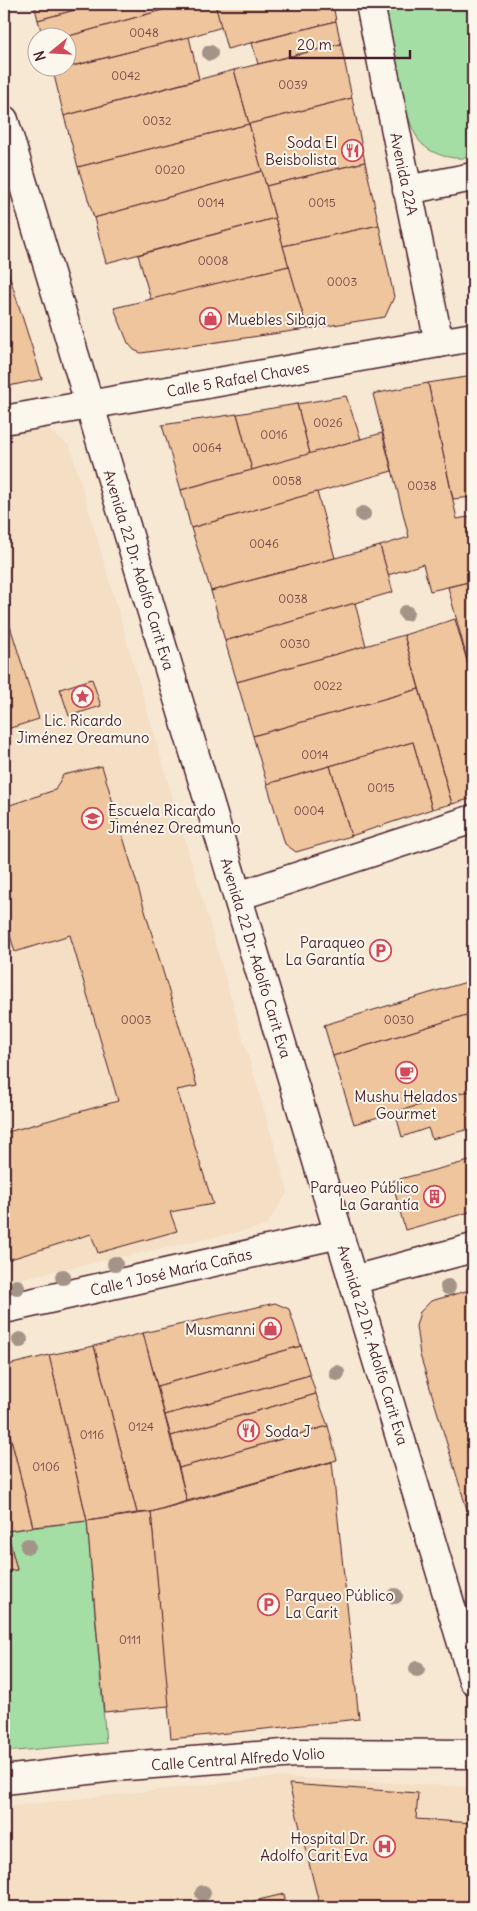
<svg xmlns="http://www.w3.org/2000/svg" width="477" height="1911" viewBox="0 0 477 1911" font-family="Delius,sans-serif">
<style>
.built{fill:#f4dec4}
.green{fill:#a4dea4;stroke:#777e68}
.building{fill:#eec59d;stroke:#4a1f2b}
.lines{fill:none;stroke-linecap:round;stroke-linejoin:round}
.minor-casing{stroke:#4a1f2b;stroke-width:31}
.secondary-casing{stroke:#4a1f2b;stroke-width:31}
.minor{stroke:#fbf7ec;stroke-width:28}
.secondary{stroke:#fbf7ec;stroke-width:28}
.tree{fill:#a49488}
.labels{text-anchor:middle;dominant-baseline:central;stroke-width:4;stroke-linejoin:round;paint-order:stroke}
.number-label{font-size:12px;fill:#734848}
.poi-label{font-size:15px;fill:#4a1f2b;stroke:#fbf7ec;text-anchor:end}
.street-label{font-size:15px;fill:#4a1f2b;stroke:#fbf7ec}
</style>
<rect width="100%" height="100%" fill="#f7e8d4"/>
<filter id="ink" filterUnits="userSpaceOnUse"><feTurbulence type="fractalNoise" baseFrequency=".02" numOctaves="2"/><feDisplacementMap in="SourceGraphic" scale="10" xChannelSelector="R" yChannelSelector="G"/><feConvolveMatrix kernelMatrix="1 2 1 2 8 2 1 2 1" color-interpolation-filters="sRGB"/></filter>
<g filter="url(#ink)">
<!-- built -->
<g class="built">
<path d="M45,427L70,446L288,1192L266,1226L4,1282V435Z"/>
<path d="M276,1777L473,1787V1907H4V1807Z"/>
</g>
<!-- green -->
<g class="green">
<path d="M385,4H473V157C455,160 437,157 423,145C402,126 391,34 385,4Z"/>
<path d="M87,1521L106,1743L4,1752V1571L17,1570L7,1531Z"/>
</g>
<!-- building -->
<g class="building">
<path d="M34,4H97L38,20Z"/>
<path d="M97,4H184L62,38H43L38,20Z"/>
<path d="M184,4H215L222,27L189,37L68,67V38H62Z"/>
<path d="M215,4H333L336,21L227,49Z"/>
<path d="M336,21L341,44L258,64L252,43Z"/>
<path d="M189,37L199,79L64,116L53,71Z"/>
<path d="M341,44L352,98L249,124L234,70Z"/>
<path d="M234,70L249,124L78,167L64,116Z"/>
<path d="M352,98L365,162L266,186L249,124Z"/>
<path d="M249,124L262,171L94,218L78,167Z"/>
<path d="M365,162L379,225L283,246L266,186Z"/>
<path d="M262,171L275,218L106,263L94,218Z"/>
<path d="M275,218L289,266L151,300L138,255Z"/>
<path d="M379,225L394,297L385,317L307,329L283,246Z"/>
<path d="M4,259L42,379L4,387Z"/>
<path d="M289,266L307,329L141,353L134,350L128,343L114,308Z"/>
<path d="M473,376V497L453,499L428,383Z"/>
<path d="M428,383L457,519L473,516V581L430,591L423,564L388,575L380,546L409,537L373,394Z"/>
<path d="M346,396L361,439L310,454L297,404Z"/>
<path d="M297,404L310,454L252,470L237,414Z"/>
<path d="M237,414L252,470L181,490L162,425Z"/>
<path d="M382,433L392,471L191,528L181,490Z"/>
<path d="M317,492L335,558L211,591L191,528Z"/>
<path d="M380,546L393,592L225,641L211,591Z"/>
<path d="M473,581V682L448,587Z"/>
<path d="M355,603L366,646L237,682L225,641Z"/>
<path d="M455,619L473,682V798L452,804L404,635Z"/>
<path d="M4,624L5,628L10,626L39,719L4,730Z"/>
<path d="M404,635L419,689L253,736L237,682Z"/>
<path d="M92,679L101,706L69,716L60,689Z"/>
<path d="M419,689L452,804L432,809L413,742L267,784L253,736Z"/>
<path d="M413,742L432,809L351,836L330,766Z"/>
<path d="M102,766L197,1086L177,1090L213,1204L170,1212L177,1231L98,1253L91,1234L4,1261V1133L118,1101L70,935L15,952L4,915V807L55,790L63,775Z"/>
<path d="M330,766L351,836L296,852L285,844L267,784Z"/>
<path d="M473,980V1013L333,1056L324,1025Z"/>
<path d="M473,1013V1090L354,1124L333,1056Z"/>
<path d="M473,1090V1128L432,1139L428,1128L402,1137L395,1112Z"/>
<path d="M473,1160V1211L405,1230L392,1181Z"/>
<path d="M473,1289V1512L468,1513L420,1355L416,1326L420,1312L431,1301Z"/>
<path d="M275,1303L289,1309L301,1346L157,1386L143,1333Z"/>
<path d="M143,1333L187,1501L151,1512L137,1513L94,1346Z"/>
<path d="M94,1346L137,1513L87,1521L49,1355Z"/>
<path d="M301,1346L310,1375L165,1415L157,1386Z"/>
<path d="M49,1355L87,1521L33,1527L4,1411V1366Z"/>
<path d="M310,1375L316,1394L171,1436L165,1415Z"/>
<path d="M316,1394L328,1426L179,1468L171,1436Z"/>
<path d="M4,1411L33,1527L7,1531L17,1570L4,1571Z"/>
<path d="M328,1426L337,1460L187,1501L179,1468Z"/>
<path d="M332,1462L359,1719L171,1739L151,1512Z"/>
<path d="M151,1512L169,1706L104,1712L87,1521Z"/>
<path d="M289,1784L418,1793L416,1819L473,1823V1907H320Z"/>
<path d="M284,1894L287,1907H228Z"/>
</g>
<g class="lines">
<defs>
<g id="minor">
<path d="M370,4L439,343"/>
<path d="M4,120L473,1680"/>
<path d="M407,190L473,177"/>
<path d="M4,420L473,337"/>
<path d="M238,896L473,819"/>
<path d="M353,1280L473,1248"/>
<path d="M4,1309L339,1234"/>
</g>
<path id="secondary" d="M4,1780L114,1767L296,1753L473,1754"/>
</defs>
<!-- minor casing -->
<use href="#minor" class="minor-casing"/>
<!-- secondary casing -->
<use href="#secondary" class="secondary-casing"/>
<!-- minor -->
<use href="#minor" class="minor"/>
<!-- secondary -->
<use href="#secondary" class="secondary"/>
</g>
<!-- trees -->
<g class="tree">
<circle cx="210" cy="53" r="8"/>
<circle cx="363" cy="514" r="8"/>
<circle cx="406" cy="613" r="8"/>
<circle cx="115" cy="1264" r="8"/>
<circle cx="63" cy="1277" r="8"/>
<circle cx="17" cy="1287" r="8"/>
<circle cx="448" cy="1287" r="8"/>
<circle cx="20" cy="1340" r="8"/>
<circle cx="337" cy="1373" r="8"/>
<circle cx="28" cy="1546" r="8"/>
<circle cx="395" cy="1596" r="8"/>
<circle cx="417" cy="1669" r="8"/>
<circle cx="203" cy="1893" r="8"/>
</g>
</g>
<!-- icons -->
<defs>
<symbol id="restaurant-ring" viewBox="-11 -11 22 22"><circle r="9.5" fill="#fbf7ec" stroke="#d1495b" stroke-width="1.5"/><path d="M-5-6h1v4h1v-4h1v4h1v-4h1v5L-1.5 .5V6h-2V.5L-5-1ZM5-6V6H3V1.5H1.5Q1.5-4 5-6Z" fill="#d1495b"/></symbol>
<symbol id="shop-ring" viewBox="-11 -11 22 22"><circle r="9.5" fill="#fbf7ec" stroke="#d1495b" stroke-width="1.5"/><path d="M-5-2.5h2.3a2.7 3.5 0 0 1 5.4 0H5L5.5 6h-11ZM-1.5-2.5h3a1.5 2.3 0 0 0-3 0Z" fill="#d1495b"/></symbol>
<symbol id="sight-ring" viewBox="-11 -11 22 22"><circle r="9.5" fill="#fbf7ec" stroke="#d1495b" stroke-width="1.5"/><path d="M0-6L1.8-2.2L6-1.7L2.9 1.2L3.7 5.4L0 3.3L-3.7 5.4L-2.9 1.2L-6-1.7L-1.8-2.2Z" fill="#d1495b"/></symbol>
<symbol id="school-ring" viewBox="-11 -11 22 22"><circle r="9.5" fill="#fbf7ec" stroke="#d1495b" stroke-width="1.5"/><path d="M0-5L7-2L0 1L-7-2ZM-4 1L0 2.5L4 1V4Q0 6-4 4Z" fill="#d1495b"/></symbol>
<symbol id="parking-ring" viewBox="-11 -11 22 22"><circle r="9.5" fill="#fbf7ec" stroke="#d1495b" stroke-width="1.5"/><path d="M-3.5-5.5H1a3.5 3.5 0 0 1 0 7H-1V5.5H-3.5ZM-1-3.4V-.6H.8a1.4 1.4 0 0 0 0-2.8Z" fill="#d1495b"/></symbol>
<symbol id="cafe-ring" viewBox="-11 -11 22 22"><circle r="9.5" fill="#fbf7ec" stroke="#d1495b" stroke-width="1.5"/><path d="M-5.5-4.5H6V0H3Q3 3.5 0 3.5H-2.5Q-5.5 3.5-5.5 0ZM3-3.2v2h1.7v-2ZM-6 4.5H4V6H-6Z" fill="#d1495b"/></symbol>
<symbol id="building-ring" viewBox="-11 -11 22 22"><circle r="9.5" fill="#fbf7ec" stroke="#d1495b" stroke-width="1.5"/><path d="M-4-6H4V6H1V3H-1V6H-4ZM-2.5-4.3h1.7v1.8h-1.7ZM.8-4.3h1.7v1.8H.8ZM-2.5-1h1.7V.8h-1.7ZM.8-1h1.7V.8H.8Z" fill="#d1495b"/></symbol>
<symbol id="hospital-ring" viewBox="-11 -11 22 22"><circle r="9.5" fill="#fbf7ec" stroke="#d1495b" stroke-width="1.5"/><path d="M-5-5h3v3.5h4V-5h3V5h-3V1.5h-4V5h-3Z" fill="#d1495b"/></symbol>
</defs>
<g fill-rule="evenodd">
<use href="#restaurant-ring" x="340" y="138" width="25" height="25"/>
<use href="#shop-ring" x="198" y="306" width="25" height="25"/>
<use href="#sight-ring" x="70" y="684" width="25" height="25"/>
<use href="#school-ring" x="80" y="806" width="25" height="25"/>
<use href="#parking-ring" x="368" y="938" width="25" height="25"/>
<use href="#cafe-ring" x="394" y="1060" width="25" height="25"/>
<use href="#building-ring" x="422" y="1184" width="25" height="25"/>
<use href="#shop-ring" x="258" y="1316" width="25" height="25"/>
<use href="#restaurant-ring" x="236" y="1418" width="25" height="25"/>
<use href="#parking-ring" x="256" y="1592" width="25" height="25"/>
<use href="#hospital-ring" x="372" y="1834" width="25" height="25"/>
</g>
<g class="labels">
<!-- number labels -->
<g class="number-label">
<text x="144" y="32">0048</text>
<text x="126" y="75">0042</text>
<text x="293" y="84">0039</text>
<text x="157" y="120">0032</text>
<text x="170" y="169">0020</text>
<text x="211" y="202">0014</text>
<text x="322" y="202">0015</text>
<text x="213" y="260">0008</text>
<text x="342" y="281">0003</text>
<text x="328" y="422">0026</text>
<text x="274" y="434">0016</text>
<text x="207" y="447">0064</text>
<text x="287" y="480">0058</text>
<text x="422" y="485">0038</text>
<text x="264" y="543">0046</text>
<text x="293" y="598">0038</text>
<text x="295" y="643">0030</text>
<text x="328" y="685">0022</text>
<text x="315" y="754">0014</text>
<text x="381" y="787">0015</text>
<text x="309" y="810">0004</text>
<text x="136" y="1019">0003</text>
<text x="399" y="1019">0030</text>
<text x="141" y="1426">0124</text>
<text x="92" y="1434">0116</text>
<text x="46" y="1466">0106</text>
<text x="130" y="1639">0111</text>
</g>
<!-- poi labels -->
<g class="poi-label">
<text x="337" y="142">Soda El<tspan x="337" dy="17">Beisbolista</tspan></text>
<text x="227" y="319" text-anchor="start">Muebles Sibaja</text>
<text x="83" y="720" text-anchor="middle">Lic. Ricardo<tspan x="83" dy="17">Jiménez Oreamuno</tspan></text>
<text x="108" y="810" text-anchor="start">Escuela Ricardo<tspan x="108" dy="17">Jiménez Oreamuno</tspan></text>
<text x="365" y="942">Paraqueo<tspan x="365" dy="17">La Garantía</tspan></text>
<text x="406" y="1096" text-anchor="middle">Mushu Helados<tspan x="406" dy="17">Gourmet</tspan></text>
<text x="419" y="1187">Parqueo Público<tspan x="419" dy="17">La Garantía</tspan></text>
<text x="255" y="1329">Musmanni</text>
<text x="265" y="1431" text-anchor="start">Soda J</text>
<text x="285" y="1595" text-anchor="start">Parqueo Público<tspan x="285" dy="17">La Carit</tspan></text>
<text x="368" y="1838">Hospital Dr.<tspan x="368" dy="17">Adolfo Carit Eva</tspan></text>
</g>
<!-- street labels -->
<g class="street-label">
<text transform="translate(404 174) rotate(78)">Avenida 22A</text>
<text transform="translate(238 379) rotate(-10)">Calle 5 Rafael Chaves</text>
<text transform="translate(139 570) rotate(73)">Avenida 22 Dr. Adolfo Carit Eva</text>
<text transform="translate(256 958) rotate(73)">Avenida 22 Dr. Adolfo Carit Eva</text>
<text transform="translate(171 1272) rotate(-13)">Calle 1 José María Cañas</text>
<text transform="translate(373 1345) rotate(73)">Avenida 22 Dr. Adolfo Carit Eva</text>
<text transform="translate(238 1759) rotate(-4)">Calle Central Alfredo Volio</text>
</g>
</g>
<!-- margin -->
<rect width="477" height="1911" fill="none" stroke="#fbf7ec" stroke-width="20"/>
<rect x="10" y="10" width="457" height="1891" fill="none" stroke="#4a1f2b" stroke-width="2" filter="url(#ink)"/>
<!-- north arrow -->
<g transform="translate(52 52) rotate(252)"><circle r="24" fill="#fbf7ec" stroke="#b4a19f"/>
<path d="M0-4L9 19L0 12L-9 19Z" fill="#d1495b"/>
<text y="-8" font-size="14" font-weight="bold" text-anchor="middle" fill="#4a1f2b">N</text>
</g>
<!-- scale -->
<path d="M290 50v8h120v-8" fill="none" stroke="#4a1f2b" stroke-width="2.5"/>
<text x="297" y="50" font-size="15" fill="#4a1f2b" stroke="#fbf7ec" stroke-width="4" paint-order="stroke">20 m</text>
</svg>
